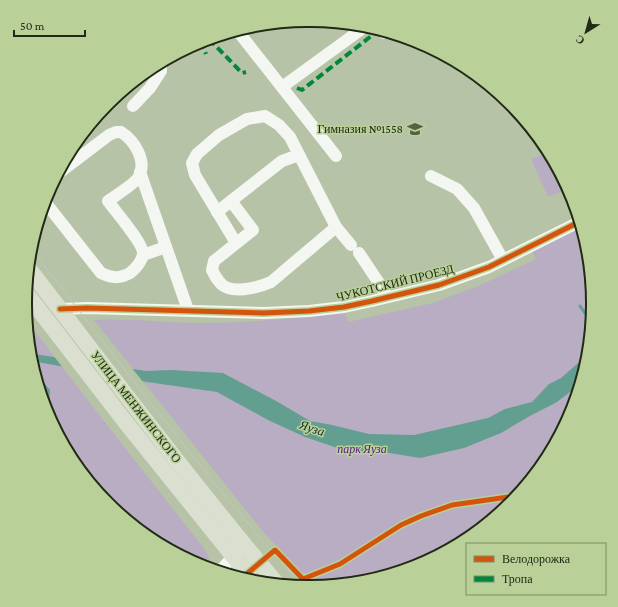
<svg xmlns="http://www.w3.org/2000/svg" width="618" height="607" viewBox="0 0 618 607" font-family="'Crimson Pro',serif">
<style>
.green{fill:#b9adc3}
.water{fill:#629f90}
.pier{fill:#b7c3a6}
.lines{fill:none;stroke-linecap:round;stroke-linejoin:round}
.stream{stroke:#629f90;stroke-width:3}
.minor{stroke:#f4f6f2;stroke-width:12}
.major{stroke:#dadfd0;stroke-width:16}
.tram{stroke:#c2c6bd;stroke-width:1}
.quiet{stroke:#00873e;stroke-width:4;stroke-dasharray:8 4;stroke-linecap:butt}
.cycleway-casing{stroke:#b9d099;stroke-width:8}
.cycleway{stroke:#d4540d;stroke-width:5}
.labels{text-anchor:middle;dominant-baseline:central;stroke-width:3;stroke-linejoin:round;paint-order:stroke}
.poi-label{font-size:12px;fill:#212a14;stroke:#b9d099;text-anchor:end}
.street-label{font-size:12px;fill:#212a14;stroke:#b9d099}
.park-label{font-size:12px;font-style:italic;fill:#561782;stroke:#b9d099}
.water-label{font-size:13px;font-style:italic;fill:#15302d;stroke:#b9d099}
.rim{fill:none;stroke:#212a14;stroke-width:2}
</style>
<rect width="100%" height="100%" fill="#b7c3a6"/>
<!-- green -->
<g class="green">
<path d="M548,152L568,189L548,197L531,159Z"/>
<path d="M581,227L587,248L592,304L587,359L571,412L545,461L509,504L466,539L417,566L364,582L313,587L260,528L94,320C130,318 165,323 201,323C250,323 297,318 345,313L348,322L433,303L483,284L536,259L532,251Z"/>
<path d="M27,321L107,425L203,547C208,554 211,559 208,568L200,565L151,539L108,504L73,461L47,412L31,359Z"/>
</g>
<!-- water -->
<g class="water">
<path d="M30,353L34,354L146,371L171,370L223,373L278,402L310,421L332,425L369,434L414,435L488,418L505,409L532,402L549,384L561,378L578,363L587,358L579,385L557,402L528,417L501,433L464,448L420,458L383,452L346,451L305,437L268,420L217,392L147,382L32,361Z"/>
<path d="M36,375H37L50,390L49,401L45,404Z"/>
</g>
<!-- pier -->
<path class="pier" d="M53,355L131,367L144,383L63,368Z"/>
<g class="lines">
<!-- stream -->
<path class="stream" d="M580,306L591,322"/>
<!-- minor -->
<g class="minor">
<path d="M237,30L336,156"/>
<path d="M382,31L384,33"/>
<path d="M282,87L366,26"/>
<path d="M133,106L150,88L161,71V63"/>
<path d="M140,172L188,310"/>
<path d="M431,176L457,189L474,208L503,260"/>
<path d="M231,201L253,230L214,261L212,270C215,276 220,286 228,288C240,292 260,287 271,282L336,227"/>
<path d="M45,202L101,273C112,278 119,279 130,273C135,269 141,262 143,255C145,245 115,211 108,201C115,196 134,184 138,178C148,162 135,141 121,132H116L109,135L59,173"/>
<path d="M217,212L282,161L299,155"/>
<path d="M236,243L195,175L192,163L197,154L219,135L247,119L265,116L279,125L290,137L336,227L351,245"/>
<path d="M359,253L379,283L387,297"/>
<path d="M143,255L166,247"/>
<path d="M60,309L87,308L264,313L309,311L344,307L372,301L439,285L489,267L579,222"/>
<path d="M220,571L239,550"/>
</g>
<!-- major -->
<g class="major">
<path d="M29,269C111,375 191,482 277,584"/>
<path d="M26,293L127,424L254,582"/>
</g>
<!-- tram -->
<path class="tram" d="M31,248C119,362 206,478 302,586"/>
<!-- quiet -->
<g class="quiet">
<path d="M209,39L242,73L246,72"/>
<path d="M201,41L206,54"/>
<path d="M297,88L302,90L379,30"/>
</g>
<defs>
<g id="cycleway">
<path d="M60,309L87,308L264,313L309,311L344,307L372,301L439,285L489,267L579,222"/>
<path d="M242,578L275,550L303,579L340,564L401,525L421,516L452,505L508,497L514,499"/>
</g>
</defs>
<!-- cycleway casing -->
<use href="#cycleway" class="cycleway-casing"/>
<!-- cycleway -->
<use href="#cycleway" class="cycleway"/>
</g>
<!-- icons -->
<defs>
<symbol id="school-bare" viewBox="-9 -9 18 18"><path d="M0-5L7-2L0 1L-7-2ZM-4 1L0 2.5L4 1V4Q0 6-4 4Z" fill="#566047" stroke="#b9d099" stroke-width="2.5" paint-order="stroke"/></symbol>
</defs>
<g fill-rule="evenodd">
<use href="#school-bare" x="404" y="118" width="22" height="22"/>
</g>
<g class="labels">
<!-- poi labels -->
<g class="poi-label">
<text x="403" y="129">Гимназия №1558</text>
</g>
<!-- street labels -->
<g class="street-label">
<text transform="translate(395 283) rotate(-14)">ЧУКОТСКИЙ ПРОЕЗД</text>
<text transform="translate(136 407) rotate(52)">УЛИЦА МЕНЖИНСКОГО</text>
</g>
<!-- park labels -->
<g class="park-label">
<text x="362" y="449">парк Яуза</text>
</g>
<!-- water labels -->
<g class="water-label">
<text transform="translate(312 428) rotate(18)">Яуза</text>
</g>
</g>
<!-- crop -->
<path d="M0 0H618V607H0ZM308 27H310A276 276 0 0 1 586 303V304A276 276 0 0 1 310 580H308A276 276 0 0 1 32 304V303A276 276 0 0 1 308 27Z" fill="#b9d099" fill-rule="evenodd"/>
<path class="rim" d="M308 27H310A276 276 0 0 1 586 303V304A276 276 0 0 1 310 580H308A276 276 0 0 1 32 304V303A276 276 0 0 1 308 27Z"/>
<!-- legend -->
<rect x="466" y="543" width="140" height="52" fill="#b9d099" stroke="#7c8e64"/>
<rect x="474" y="556" width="20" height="6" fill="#d4540d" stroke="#7c8e64"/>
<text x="502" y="563" font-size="12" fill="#212a14">Велодорожка</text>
<rect x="474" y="576" width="20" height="6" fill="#00873e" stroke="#7c8e64"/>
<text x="502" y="583" font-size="12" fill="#212a14">Тропа</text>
<!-- north arrow -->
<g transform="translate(586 32) rotate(217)" stroke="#b9d099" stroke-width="3" paint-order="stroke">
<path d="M0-3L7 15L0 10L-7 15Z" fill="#212a14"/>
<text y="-6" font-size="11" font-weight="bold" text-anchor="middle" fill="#212a14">С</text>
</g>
<!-- scale -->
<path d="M14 30v6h71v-6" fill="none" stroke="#212a14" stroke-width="2"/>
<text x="20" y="30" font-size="12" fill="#212a14" stroke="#b9d099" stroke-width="3" paint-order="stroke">50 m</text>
</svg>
